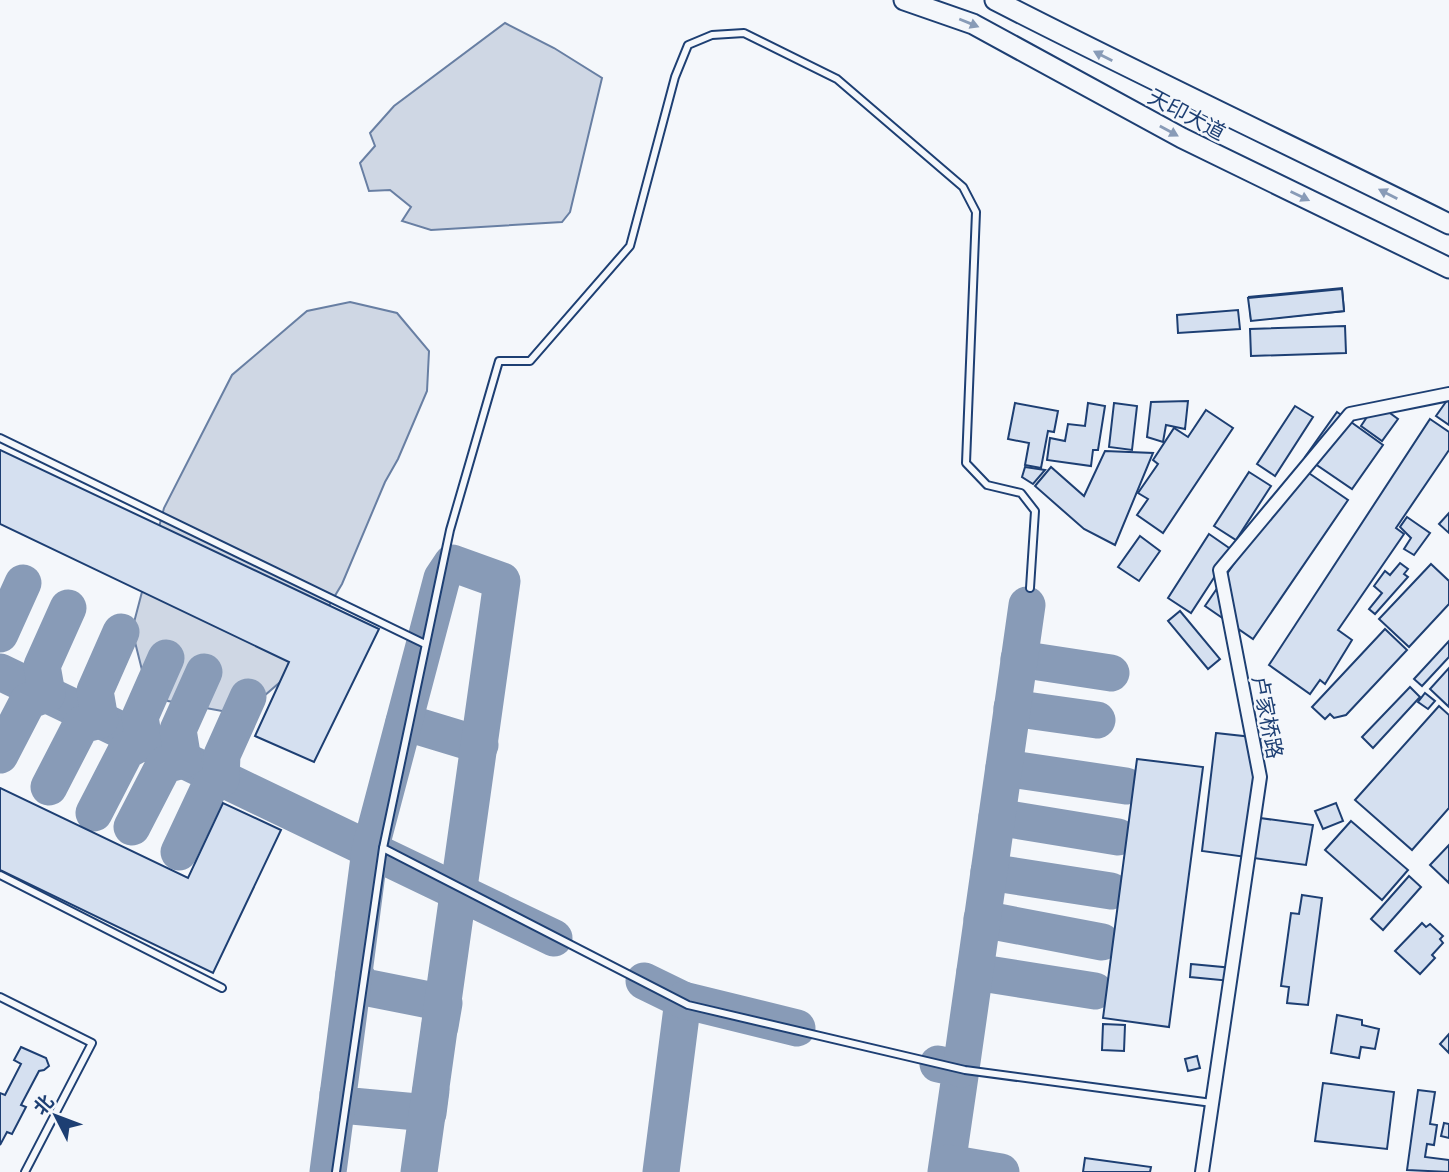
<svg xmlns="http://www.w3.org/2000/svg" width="1449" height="1172" viewBox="0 0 1449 1172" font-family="Mulish,'Noto Sans SC',sans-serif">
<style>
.water{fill:#cfd7e4;stroke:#687fa3;stroke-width:2}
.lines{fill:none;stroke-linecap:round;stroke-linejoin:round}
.taxiway{stroke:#889bb7;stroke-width:37}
.building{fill:#d5e0f0;stroke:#1d3f73;stroke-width:2}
.service-casing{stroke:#1d3f73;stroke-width:10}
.minor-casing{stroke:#1d3f73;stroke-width:16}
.primary-casing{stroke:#1d3f73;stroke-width:23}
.service{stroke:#f4f7fb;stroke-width:6}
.minor{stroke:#f4f7fb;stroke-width:12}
.primary{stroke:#f4f7fb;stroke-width:19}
.oneway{fill:#889bb7}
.labels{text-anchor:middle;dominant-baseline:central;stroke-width:5;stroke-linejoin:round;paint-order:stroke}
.street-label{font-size:21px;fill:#1d3f73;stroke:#f4f7fb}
</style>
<rect width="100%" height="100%" fill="#f4f7fb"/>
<!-- water -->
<g class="water">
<path d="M505,23L554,48L602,78L570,212L562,222L431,230L402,221L411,207L390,190L369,191L360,163L375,146L370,133L394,106Z"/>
<path d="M350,302L397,313L429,351L427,391L398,459L385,482L342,584L286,677L250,708L222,711L168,701L144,678L132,630L164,508L232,375L307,311Z"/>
</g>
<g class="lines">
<!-- taxiway -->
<g class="taxiway">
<path d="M0,634L23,583"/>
<path d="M1019,659L1111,673"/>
<path d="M0,672L554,938"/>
<path d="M1012,708L1097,720"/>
<path d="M404,722L480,745"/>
<path d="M0,755L28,701L47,694L42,666L68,608"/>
<path d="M1004,768L1126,786"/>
<path d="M49,787L81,725L100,720L95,691L121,632"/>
<path d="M94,813L126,751L144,741L140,717L166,658"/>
<path d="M997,817L1118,837"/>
<path d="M132,827L164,765L183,760L178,730L204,672"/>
<path d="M179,852L210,786L221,779L222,755L248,697"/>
<path d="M989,872L1111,891"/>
<path d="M982,919L1102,942"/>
<path d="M975,972L1095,991"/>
<path d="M354,974L364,987L444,1003L440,1026"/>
<path d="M644,981L683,1000L661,1172"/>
<path d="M683,1000L797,1028"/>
<path d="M938,1064L961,1069L946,1172"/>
<path d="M961,1069L1027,605"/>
<path d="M338,1094L346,1104L352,1106L428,1113L431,1090"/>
<path d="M948,1163L1001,1172"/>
<path d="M328,1172L370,850L442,578L452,563L502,581L419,1172"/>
</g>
</g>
<!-- building -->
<g class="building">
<path d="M1342,288L1344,311L1251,320L1249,297Z"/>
<path d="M1342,289L1344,311L1251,321L1248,298Z"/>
<path d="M1238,310L1240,329L1178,333L1177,315Z"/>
<path d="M1345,326L1346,353L1251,356L1250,329Z"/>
<path d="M1448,399L1449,400V425L1436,416Z"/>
<path d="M1188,401L1185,429L1166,425L1163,442L1147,437L1151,402Z"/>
<path d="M1015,403L1058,411L1054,432L1048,431L1041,468L1025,465L1029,443L1008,439Z"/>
<path d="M1088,403L1105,406L1098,450H1093L1091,466L1047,460L1050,438L1065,441L1068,424L1085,426Z"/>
<path d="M1114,403L1137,406L1132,450L1109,447Z"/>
<path d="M1295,406L1313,417L1275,476L1257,464Z"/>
<path d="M1373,408H1383L1398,419L1382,441L1361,426Z"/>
<path d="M1206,410L1233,428L1163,533L1137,515L1148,499L1138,493L1158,464L1153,460L1174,428L1188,437Z"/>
<path d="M1337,412L1383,445L1352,489L1305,457Z"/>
<path d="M1430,419L1449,432V450L1396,528L1404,534L1338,630L1352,640L1325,684L1320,680L1310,694L1269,665Z"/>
<path d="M0,450L379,629L314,762L255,736L289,662L0,524Z"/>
<path d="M1105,451L1153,453L1115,545L1084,529L1035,486L1051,467L1084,496Z"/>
<path d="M1025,467L1045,470L1033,484L1022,477Z"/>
<path d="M1300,467L1348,500L1253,639L1205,606Z"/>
<path d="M1249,472L1271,486L1236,540L1214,526Z"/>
<path d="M1449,513V533L1439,524Z"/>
<path d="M1407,517L1430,533L1414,555L1404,549L1411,538L1400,527Z"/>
<path d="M1209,534L1232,550L1191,613L1168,598Z"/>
<path d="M1140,536L1160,551L1139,581L1118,567Z"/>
<path d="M1400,563L1408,569L1404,574L1408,577L1375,614L1369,609L1382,593L1374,586L1385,571L1390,575Z"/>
<path d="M1431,564L1449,581V604L1409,647L1379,619Z"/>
<path d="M1180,611L1220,659L1208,669L1168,621Z"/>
<path d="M1385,629L1407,650L1346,715L1334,718L1330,714L1325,719L1312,707Z"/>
<path d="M1449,641V657L1422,686L1414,679Z"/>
<path d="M1449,668V707L1430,689Z"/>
<path d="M1410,687L1420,697L1373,748L1362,737Z"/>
<path d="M1425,693L1435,701L1428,709L1418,702Z"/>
<path d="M1439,706L1449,715V808L1412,850L1355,800Z"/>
<path d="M1216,733L1261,738L1252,817L1313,825L1306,865L1202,851Z"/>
<path d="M1137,759L1203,767L1169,1027L1103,1018Z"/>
<path d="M0,788L188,878L223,803L281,830L213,973L0,870Z"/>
<path d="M1336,803L1343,821L1323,829L1315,811Z"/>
<path d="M1351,821L1408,870L1382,900L1325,850Z"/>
<path d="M1449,845V883L1430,865Z"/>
<path d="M1409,876L1421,887L1383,930L1371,919Z"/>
<path d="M1302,895L1322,898L1308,1005L1287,1003L1289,987L1281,986L1291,913L1299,914Z"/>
<path d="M1422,923L1426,927L1430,924L1443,936L1440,939L1443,943L1432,955L1435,958L1420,974L1395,951Z"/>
<path d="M1191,964L1233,968L1231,981L1190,977Z"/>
<path d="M1337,1015L1362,1020V1025L1379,1029L1375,1049L1361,1047L1359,1058L1331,1053Z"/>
<path d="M1103,1024L1125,1025L1124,1051L1102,1050Z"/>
<path d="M1449,1034V1053L1440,1044Z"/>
<path d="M21,1047L46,1058L49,1066L44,1070L39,1071L21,1105L26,1107L12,1134L7,1132L0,1145V1093L5,1095L21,1064L14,1060Z"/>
<path d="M1197,1056L1200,1068L1188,1071L1185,1059Z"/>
<path d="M1323,1083L1394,1092L1387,1149L1315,1141Z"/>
<path d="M1418,1090L1435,1092L1430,1124L1437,1125L1434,1145L1427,1144L1425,1157L1449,1160V1172L1407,1170Z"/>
<path d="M1444,1123L1449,1124V1138L1441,1136Z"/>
<path d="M1085,1158L1151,1167L1150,1172H1083Z"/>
</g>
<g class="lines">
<defs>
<g id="service">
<path d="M0,438L425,644"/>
<path d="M1030,588L1035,511L1021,493L987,485L966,463L976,212L963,187L837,79L744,33L712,35L688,45L675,77L630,246L530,361H499L450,530L383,848L688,1005L965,1070L1212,1103"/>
<path d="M0,875L222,988"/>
<path d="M0,997L92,1043L25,1172"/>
<path d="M336,1172L383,848"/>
</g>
<path id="minor" d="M1202,1172L1260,777L1220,570L1350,414L1449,394"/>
<g id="primary">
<path d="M904,0L973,24L1182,138L1449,268"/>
<path d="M995,0C1145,77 1298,149 1449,224"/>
</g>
</defs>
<!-- service casing -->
<use href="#service" class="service-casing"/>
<!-- minor casing -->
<use href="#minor" class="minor-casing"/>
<!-- primary casing -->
<use href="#primary" class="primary-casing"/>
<!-- service -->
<use href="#service" class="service"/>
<!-- minor -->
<use href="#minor" class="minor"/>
<!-- primary -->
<use href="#primary" class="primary"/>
</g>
<!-- one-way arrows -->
<defs><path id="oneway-solid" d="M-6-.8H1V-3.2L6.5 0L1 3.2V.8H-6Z" transform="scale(1.75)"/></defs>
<g class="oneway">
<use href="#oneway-solid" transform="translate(969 23) rotate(22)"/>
<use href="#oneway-solid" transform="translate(1103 56) rotate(-153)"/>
<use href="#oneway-solid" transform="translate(1169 131) rotate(29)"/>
<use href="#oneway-solid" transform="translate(1388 194) rotate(-153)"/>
<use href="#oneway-solid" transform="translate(1300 196) rotate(26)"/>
</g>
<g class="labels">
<!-- street labels -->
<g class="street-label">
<text transform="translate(1187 114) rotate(28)">天印大道</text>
<text transform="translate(1268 717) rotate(79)">卢家桥路</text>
</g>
</g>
<!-- north arrow -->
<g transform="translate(56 1116) rotate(312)" stroke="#f4f7fb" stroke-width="5" paint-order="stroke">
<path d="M0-5L12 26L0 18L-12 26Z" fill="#1d3f73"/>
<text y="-10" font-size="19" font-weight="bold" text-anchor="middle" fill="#1d3f73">北</text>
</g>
</svg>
